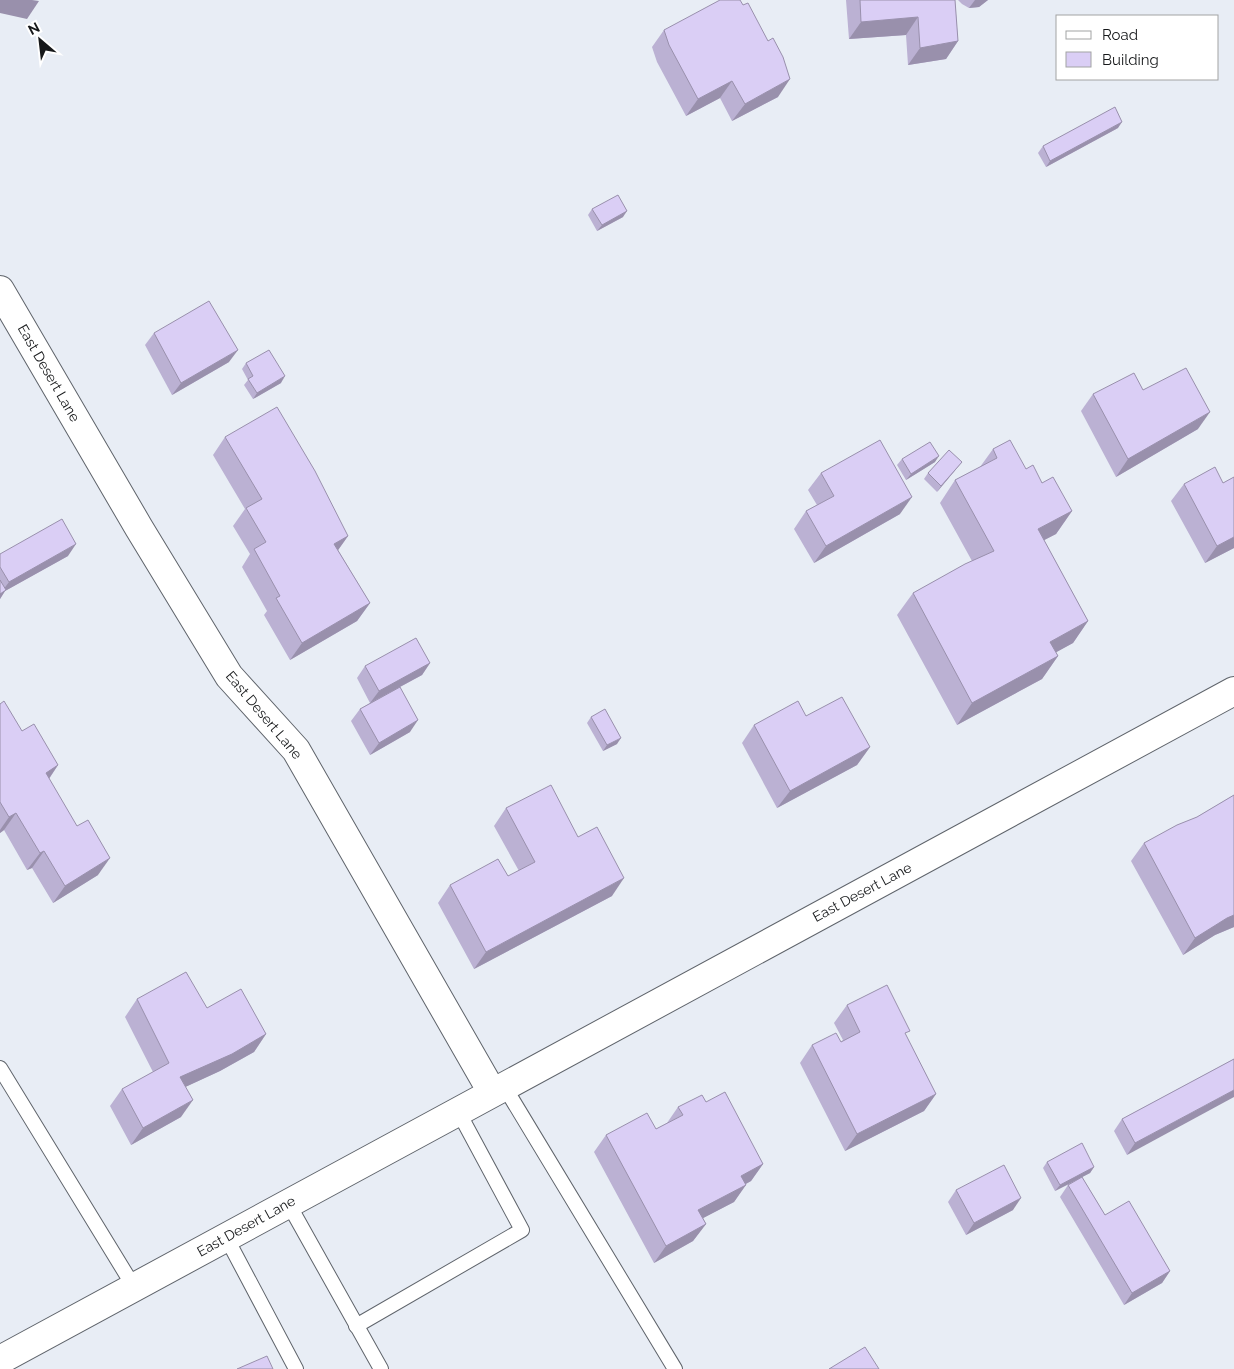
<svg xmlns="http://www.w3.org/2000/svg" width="1234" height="1369" viewBox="0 0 1234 1369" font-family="Raleway,sans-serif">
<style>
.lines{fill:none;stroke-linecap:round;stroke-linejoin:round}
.service-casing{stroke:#5f646b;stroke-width:16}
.minor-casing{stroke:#5f646b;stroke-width:30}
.service{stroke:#fff;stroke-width:14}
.minor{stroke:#fff;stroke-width:28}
.wall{fill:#bbb1d3}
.shaded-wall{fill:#9990ac}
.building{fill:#dacef5;stroke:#9990ac}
.labels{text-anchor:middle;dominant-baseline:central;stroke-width:4;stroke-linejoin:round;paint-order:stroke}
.street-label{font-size:14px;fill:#16181a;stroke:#fff}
</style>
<rect width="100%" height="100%" fill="#e8edf5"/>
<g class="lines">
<defs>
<g id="service">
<path d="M0,1068L134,1287"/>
<path d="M504,1086L675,1369"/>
<path d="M288,1203L381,1369"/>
<path d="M226,1237L296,1369"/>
<path d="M356,1326L522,1230L458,1111"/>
</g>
<g id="minor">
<path d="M0,290L139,528L229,676L296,750L492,1092"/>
<path d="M0,1360L1234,691"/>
</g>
</defs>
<!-- service casing -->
<use href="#service" class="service-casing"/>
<!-- minor casing -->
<use href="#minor" class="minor-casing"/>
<!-- service -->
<use href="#service" class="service"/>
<!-- minor -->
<use href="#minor" class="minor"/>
</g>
<!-- wall -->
<g class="wall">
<path d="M846,0H955L958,41L946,59L908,65L906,35L849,39Z"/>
<path d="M958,0H988L979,7L969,8L962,4Z"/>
<path d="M664,30L778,97L732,121L720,98L686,116L657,62L652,47Z"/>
<path d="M1118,128L1046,167L1038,153L1043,146Z"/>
<path d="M592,209L623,217L597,231L588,215Z"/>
<path d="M154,333L229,362L172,395L145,345Z"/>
<path d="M246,363L281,383L253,399L244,385L248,380L242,369Z"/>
<path d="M1143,390L1198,429L1116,477L1081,411L1093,394Z"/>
<path d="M225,437L348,536L338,550L370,603L357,621L290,660L264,615L267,611L242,567L250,554L233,526L245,509L213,455Z"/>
<path d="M993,449L1026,469L1042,483L1072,511L1056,534L1044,540L1088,621L1073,643L1056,652L1058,656L1042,679L957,725L897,615L913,593L972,561L940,503L955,480L980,467Z"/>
<path d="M902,459L935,462L906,480L897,465Z"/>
<path d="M962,462L937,492L924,479L928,473Z"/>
<path d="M821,473L900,514L814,563L794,529L806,511L817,505L808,490Z"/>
<path d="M1234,477V548L1205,563L1171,501L1184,484L1223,483Z"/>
<path d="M0,554L68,556L5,591L0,599Z"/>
<path d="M430,663L422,675L400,687L410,732L370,755L351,721L360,709L370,703L357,678L365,666Z"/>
<path d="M0,704L22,731L58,765L49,779L98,875L53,903L32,868L27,870L4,830L0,833Z"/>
<path d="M806,716L870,747L857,765L777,808L742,743L754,725Z"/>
<path d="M591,717L617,744L603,751L587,723Z"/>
<path d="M1234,795V927L1215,935L1183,955L1131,861L1144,843L1197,817Z"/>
<path d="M506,808L578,837L612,896L474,969L438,903L450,885L508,876L519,871L494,826Z"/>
<path d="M137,999L207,1008L266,1034L254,1052L220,1071L185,1087L181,1117L131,1145L110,1106L122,1089L153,1072L125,1017Z"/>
<path d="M847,1005L906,1036L936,1094L924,1111L845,1151L800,1063L812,1045L841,1042L843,1040L834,1023Z"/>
<path d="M1234,1059L1127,1155L1114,1131L1122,1119Z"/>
<path d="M706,1102L763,1164L751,1181L746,1184L734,1202L703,1218L706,1224L693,1241L654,1263L594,1152L606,1135L656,1129L667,1123L678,1107Z"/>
<path d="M1047,1162L1094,1167L1090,1173L1082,1177L1105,1215L1170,1271L1162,1283L1124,1305L1060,1197L1068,1185L1079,1179L1055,1191L1043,1168Z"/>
<path d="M956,1190L1013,1210L966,1235L948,1202Z"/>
</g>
<!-- shaded-wall -->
<g class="shaded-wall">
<path d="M0,0H32L39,1L27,19L0,13Z"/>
<path d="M975,0H988L979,7L969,8Z"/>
<path d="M918,17L906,35L849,39L861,22Z"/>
<path d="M958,41L946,59L908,65L920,48Z"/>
<path d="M790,79L778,97L732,121L745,104Z"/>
<path d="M732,81L720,98L686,116L698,99Z"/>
<path d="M1122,122L1118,128L1046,167L1050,161Z"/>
<path d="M627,211L623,217L597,231L602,225Z"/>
<path d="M238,350L229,362L172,395L181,383Z"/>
<path d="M285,376L281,383L253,399L257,393Z"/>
<path d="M1210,412L1198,429L1116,477L1128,459Z"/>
<path d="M939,456L935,462L906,480L911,474Z"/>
<path d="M962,462L937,492L941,486Z"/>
<path d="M912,497L900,514L814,563L826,546Z"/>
<path d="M1072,511L1056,534L1023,551L1038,529Z"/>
<path d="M348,536L336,553L334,544Z"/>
<path d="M1234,537V548L1205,563L1217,546Z"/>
<path d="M76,544L68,556L5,591L0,599V594L9,582Z"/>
<path d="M370,603L357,621L290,660L302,643Z"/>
<path d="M1088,621L1073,643L1035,664L1050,642Z"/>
<path d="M1058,656L1042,679L957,725L972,703Z"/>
<path d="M430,663L422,675L370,703L379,691Z"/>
<path d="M418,720L410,732L370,755L379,743Z"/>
<path d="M621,738L617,744L603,751L607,745Z"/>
<path d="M870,747L857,765L777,808L790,791Z"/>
<path d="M58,765L46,783V773Z"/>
<path d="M16,813L4,830L0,833V830L9,817Z"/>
<path d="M44,851L32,868L27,870L40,853Z"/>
<path d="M110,858L98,875L53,903L65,886Z"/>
<path d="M624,878L612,896L474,969L486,952Z"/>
<path d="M1234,915V927L1215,935L1183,955L1195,938L1227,918Z"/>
<path d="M266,1034L254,1052L220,1071L168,1095L180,1077Z"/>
<path d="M1234,1090V1097L1127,1155L1135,1143Z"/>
<path d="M936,1094L924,1111L845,1151L857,1134Z"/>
<path d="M193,1100L181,1117L131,1145L143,1128Z"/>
<path d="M763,1164L751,1181L729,1193L741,1176Z"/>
<path d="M1094,1167L1090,1173L1055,1191L1060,1185Z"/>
<path d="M746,1185L734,1202L686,1227L698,1210Z"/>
<path d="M1021,1198L1013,1210L966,1235L974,1223Z"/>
<path d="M706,1224L693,1241L654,1263L666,1246Z"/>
<path d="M1170,1271L1162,1283L1124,1305L1132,1293Z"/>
</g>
<!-- building -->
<g class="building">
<path d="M720,0H740L743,5L748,3L768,41L773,38L783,57L790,79L745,104L732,81L698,99L669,45L664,30Z"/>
<path d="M860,0H955L958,41L920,48L918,17L861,22Z"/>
<path d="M1115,107L1122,122L1050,161L1043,146Z"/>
<path d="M618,195L627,211L602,225L592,209Z"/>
<path d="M209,301L238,350L181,383L154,333Z"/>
<path d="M269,350L285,376L257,393L248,379L253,376L246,363Z"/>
<path d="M1186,368L1210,412L1128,459L1093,394L1134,373L1143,390Z"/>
<path d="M277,407L315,471L348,536L334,544L370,603L302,643L276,598L280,596L254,549L266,542L246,508L262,499L225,437Z"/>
<path d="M880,440L912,497L826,546L806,511L834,496L821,473Z"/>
<path d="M1010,440L1026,469L1033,465L1042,483L1053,477L1072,511L1038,529L1088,621L1050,642L1058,656L972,703L913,593L965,564L994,551L955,480L997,458L993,449Z"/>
<path d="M930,442L939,456L911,474L902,459Z"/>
<path d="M949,450L962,462L941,486L928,473Z"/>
<path d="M1215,467L1223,483L1234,477V537L1217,546L1184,484Z"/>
<path d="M62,519L76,544L9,582L0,567V554Z"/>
<path d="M0,580L6,590L0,594Z"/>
<path d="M416,638L430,663L379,691L365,666Z"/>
<path d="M400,687L418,720L379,743L360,709Z"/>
<path d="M842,697L870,747L790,791L754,725L798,701L806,716Z"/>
<path d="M4,701L22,731L34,724L58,765L46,773L77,826L88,820L110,858L65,886L44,851L40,853L16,813L9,817L0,802V704Z"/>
<path d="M605,709L621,738L607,745L591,717Z"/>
<path d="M551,785L578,837L597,827L624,878L486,952L450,885L498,859L508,876L535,862L506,808Z"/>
<path d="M1234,795V915L1227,918L1195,938L1144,843L1177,825L1197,817Z"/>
<path d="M186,972L207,1008L241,989L266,1034L232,1054L180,1077L193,1100L143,1128L122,1089L169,1063L137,999Z"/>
<path d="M887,985L910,1031L905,1033L936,1094L857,1134L812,1045L836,1033L841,1042L860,1032L847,1005Z"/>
<path d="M1234,1059V1090L1135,1143L1122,1119Z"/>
<path d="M725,1092L763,1164L741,1176L746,1185L698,1210L706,1224L666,1246L606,1135L647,1113L656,1129L683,1115L678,1107L702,1095L706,1102Z"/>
<path d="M1082,1143L1094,1167L1060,1185L1047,1162Z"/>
<path d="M1004,1165L1021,1198L974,1223L956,1190Z"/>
<path d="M1082,1177L1105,1215L1129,1201L1170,1271L1132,1293L1068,1185Z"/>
<path d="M865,1347L879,1369H829Z"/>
<path d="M267,1356L273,1369H237Z"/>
</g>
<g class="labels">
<!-- street labels -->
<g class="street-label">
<text transform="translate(49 373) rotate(60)">East Desert Lane</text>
<text transform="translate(264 715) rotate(50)">East Desert Lane</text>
<text transform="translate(862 892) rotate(-28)">East Desert Lane</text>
<text transform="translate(246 1226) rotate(-29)">East Desert Lane</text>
</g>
</g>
<!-- legend -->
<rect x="1056" y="15" width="162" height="65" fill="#ffffff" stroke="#a2a3a3"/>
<rect x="1066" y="31" width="25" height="8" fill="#ffffff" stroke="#a2a3a3"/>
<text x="1102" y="40" font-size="15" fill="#16181a">Road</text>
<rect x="1066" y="52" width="25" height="15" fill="#dacef5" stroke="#a2a3a3"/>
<text x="1102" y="65" font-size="15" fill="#16181a">Building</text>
<!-- north arrow -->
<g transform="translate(40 40) rotate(332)" stroke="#ffffff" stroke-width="4" paint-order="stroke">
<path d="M0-4L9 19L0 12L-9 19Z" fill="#16181a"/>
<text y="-8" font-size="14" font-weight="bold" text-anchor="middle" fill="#16181a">N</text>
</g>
</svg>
